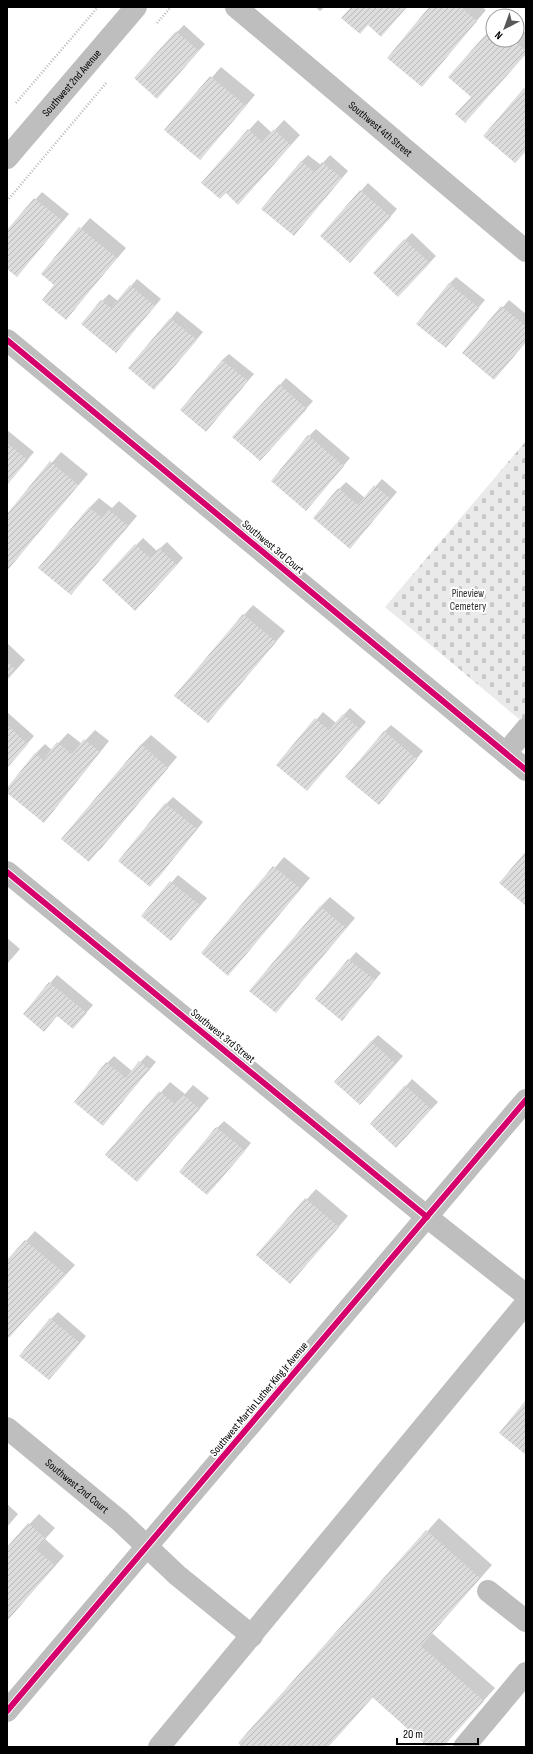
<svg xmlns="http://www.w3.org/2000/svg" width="533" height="1754" viewBox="0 0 533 1754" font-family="'Sofia Sans Condensed',sans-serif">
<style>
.cemetery{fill:url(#cemetery-stones)}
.shadow{fill:#0003}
.building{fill:url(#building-hatch)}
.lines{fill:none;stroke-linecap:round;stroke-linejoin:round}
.path{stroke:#b8b8b8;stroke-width:2.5;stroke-dasharray:1 2;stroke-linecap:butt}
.minor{stroke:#bebebe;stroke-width:22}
.cycleway-casing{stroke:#fff;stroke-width:8}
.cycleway{stroke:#d6006c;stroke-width:6}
.labels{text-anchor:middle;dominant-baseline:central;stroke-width:4;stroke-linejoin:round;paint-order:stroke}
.street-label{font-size:11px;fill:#000;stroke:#fff}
.park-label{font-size:11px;fill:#2f2f2f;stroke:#fff}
</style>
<defs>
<pattern id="cemetery-stones" width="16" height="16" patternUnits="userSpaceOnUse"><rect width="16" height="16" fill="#eaeaea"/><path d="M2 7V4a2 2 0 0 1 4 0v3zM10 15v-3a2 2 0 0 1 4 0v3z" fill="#c7c7c7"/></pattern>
<pattern id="building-hatch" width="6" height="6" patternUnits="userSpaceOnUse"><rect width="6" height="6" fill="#dcdcdc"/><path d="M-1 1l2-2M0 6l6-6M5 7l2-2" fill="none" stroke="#bbb"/></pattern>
</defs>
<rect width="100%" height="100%" fill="#fff"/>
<!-- cemetery -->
<path class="cemetery" d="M526,441V725L385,607Z"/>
<!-- shadow -->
<g class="shadow">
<path d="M315,7H325L320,11Z"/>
<path d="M430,7H482L486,10L422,85Z"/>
<path d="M184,25L205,44L163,90L177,32Z"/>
<path d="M517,25L526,33V54L472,97L493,28V40H517Z"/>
<path d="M221,67L255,95L200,159L166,130Z"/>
<path d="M258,120L272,133L284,120L300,135L248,193L249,130Z"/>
<path d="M308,155L321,165L330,155L348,171L294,235L301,162Z"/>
<path d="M368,183L397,209L357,255L321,236Z"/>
<path d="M42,192L69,214L23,269L7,268V232Z"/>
<path d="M90,218L126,248L66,318L56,285L42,273Z"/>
<path d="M412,233L436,256L405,289V240Z"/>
<path d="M456,277L485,300L446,347L449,284Z"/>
<path d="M137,279L161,299L116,351L102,301L109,294L118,301Z"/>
<path d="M509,300L526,314V342L494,379L463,353Z"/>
<path d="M177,311L203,332L161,382L129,368Z"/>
<path d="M229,354L254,374L206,430L222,360Z"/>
<path d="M286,378L313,401L267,453L280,385Z"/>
<path d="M316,429L350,458L313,502L309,436Z"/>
<path d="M7,430L34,452L7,484Z"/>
<path d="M61,452L88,474L7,570V515Z"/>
<path d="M382,479L397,492L350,548L339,489L346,482L365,498Z"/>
<path d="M99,498L112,508L119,501L137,516L80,583L89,508Z"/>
<path d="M143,538L157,551L167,542L183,558L142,603L103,580Z"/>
<path d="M253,605L285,631L208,722L244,615Z"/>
<path d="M7,643L25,660L7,680Z"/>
<path d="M350,708L366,722L307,790L277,765L323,712L336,723Z"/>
<path d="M7,712L34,736L7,767Z"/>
<path d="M391,725L423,751L385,797L384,732Z"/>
<path d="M95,730L109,741L53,811L44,821L7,792V789L35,754L45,744L52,750L68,733L82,744Z"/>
<path d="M151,735L177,757L99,851L141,745Z"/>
<path d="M173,797L203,822L157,879L166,804Z"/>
<path d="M284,857L310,878L228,975L202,953Z"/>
<path d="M178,875L207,898L171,940L142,916Z"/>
<path d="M330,897L355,918L276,1012L320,907Z"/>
<path d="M7,938L20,949L7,964Z"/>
<path d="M356,952L381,973L342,1020L316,999Z"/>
<path d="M57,975L93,1005L80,1020L58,1015L44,1030L24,1014Z"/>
<path d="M378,1035L403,1056L367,1097L371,1042Z"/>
<path d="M147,1055L156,1062L103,1124L107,1063L114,1056L132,1071Z"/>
<path d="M412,1079L438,1102L403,1140L406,1086Z"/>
<path d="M170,1082L185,1094L193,1085L209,1098L137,1181L106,1154Z"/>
<path d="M224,1121L251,1143L214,1187L217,1128Z"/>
<path d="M316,1189L348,1216L300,1272L257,1255Z"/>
<path d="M35,1231L75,1265L9,1337L7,1335V1262Z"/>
<path d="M58,1312L86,1336L56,1372L51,1319Z"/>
<path d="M7,1504L18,1514L7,1527Z"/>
<path d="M39,1514L55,1528L45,1539L64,1556L8,1619L7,1548Z"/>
<path d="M439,1518L492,1565L432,1633L495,1688L442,1747H430L373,1697L328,1747H243L239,1743Z"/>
</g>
<!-- building -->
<g class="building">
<path d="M351,7H407L381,37L368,25L360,34L341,18Z"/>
<path d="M429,7H461L477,21L422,87L387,58Z"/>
<path d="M493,26V40H513L526,51V54L465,123L455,114L471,97L448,77Z"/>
<path d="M176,31L199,51L157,99L134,78Z"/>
<path d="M210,76L246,106L200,160L164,130Z"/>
<path d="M524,88L526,90V151L515,163L483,136Z"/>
<path d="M248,129L262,142L274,129L291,145L238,205L226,193L220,199L201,183Z"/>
<path d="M301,161L314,172L322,162L342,178L294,236L261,209Z"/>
<path d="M360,190L391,217L350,263L320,236Z"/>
<path d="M34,198L63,221L17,277L7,269V230Z"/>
<path d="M79,227L117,258L66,320L42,300L54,285L41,274Z"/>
<path d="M404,239L430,263L398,297L373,273Z"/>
<path d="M449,283L479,308L446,348L416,324Z"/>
<path d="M130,285L155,306L116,353L81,324L101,300L111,308Z"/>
<path d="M501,306L526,326V342L494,380L462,353Z"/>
<path d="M170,318L197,340L154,390L128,368Z"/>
<path d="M222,360L248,381L206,432L180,410Z"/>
<path d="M279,384L307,409L260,461L232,437Z"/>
<path d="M308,435L344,466L306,511L271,481Z"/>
<path d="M7,443L28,460L7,485Z"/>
<path d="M50,461L78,485L7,571V514Z"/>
<path d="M374,485L391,499L350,549L313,518L338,488L358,505Z"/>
<path d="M89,507L102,518L109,510L128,526L71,595L38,568Z"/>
<path d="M135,544L150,558L159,548L177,565L135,611L102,580Z"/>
<path d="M243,614L276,642L208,723L174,696Z"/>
<path d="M7,662L16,670L7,680Z"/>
<path d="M343,714L360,729L307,791L276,765L315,718L329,730Z"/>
<path d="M7,725L28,744L7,768Z"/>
<path d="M384,731L417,759L379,805L345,777Z"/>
<path d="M84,739L100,752L44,823L7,793V788L35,753L43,760L57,742L72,754Z"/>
<path d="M141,744L168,768L89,862L61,839Z"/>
<path d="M165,803L197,829L150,887L118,861Z"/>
<path d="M526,851V906L499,883Z"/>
<path d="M273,866L301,889L228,976L201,953Z"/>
<path d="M170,881L200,905L171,941L141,916Z"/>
<path d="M320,906L346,928L276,1013L249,991Z"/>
<path d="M348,959L375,980L342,1021L315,999Z"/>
<path d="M49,982L87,1013L73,1029L57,1016L44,1032L23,1014Z"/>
<path d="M371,1041L396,1064L360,1105L334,1082Z"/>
<path d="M139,1061L149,1069L103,1126L74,1102L106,1062L126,1078Z"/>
<path d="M405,1085L431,1109L396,1148L370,1124Z"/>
<path d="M159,1091L175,1104L183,1095L200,1109L137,1182L105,1155Z"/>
<path d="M216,1127L245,1151L207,1195L179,1172Z"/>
<path d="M305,1198L339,1227L290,1284L256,1255Z"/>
<path d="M25,1240L66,1275L49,1294L48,1292L9,1338L7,1336V1260Z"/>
<path d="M50,1318L80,1343L49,1380L19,1356Z"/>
<path d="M526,1400V1455L499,1433Z"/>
<path d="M28,1523L46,1539L36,1549L55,1566L8,1620L7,1547Z"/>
<path d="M426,1530L480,1578L421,1646L484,1701L443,1747H428L372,1697L328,1747H242L238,1743Z"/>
</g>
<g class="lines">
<!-- path -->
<g class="path">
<path d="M157,23L171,7"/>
<path d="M16,103L98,7"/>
<path d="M7,201L107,82"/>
</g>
<!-- minor -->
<g class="minor">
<path id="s1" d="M236,7L526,251"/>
<path id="s2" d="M7,158L136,7"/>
<path d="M7,340L526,770"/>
<path d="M506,753L526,729"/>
<path d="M7,872L427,1217L526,1295"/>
<path id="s3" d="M7,1428L120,1521L177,1575L252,1636"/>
<path d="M488,1591L526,1621"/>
<path d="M7,1711L526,1100"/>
<path d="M159,1747L526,1303"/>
<path d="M464,1747L526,1673"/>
</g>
<defs>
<g id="cycleway">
<path d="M7,340L526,770"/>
<path d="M7,872L427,1217"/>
<path d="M7,1711L526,1100"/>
</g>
</defs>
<!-- cycleway casing -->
<use href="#cycleway" class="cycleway-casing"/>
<!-- cycleway -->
<use href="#cycleway" class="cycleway"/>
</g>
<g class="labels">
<!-- street labels -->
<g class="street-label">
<text stroke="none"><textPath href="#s2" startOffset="99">Southwest 2nd Avenue</textPath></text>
<text stroke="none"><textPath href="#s1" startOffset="189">Southwest 4th Street</textPath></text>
<text transform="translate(273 547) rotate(40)">Southwest 3rd Court</text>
<text transform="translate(223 1036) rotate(39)">Southwest 3rd Street</text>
<text transform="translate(259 1399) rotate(-50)">Southwest Martin Luther King Jr Avenue</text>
<text stroke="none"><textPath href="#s3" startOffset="91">Southwest 2nd Court</textPath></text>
</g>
<!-- park labels -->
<g class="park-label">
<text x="468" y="593">Pineview<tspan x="468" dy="13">Cemetery</tspan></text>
</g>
</g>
<!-- border -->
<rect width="533" height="1754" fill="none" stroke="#000000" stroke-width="16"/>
<!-- north arrow -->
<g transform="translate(505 28) rotate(221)"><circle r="19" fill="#ffffff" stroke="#999999"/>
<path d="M0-3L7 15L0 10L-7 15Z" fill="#595959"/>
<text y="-6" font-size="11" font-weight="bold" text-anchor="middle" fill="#000000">N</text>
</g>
<!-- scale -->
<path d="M397 1738v6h81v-6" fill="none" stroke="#000000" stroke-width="2"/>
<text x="403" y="1738" font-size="12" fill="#000000" stroke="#ffffff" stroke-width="3" paint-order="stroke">20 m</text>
</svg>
